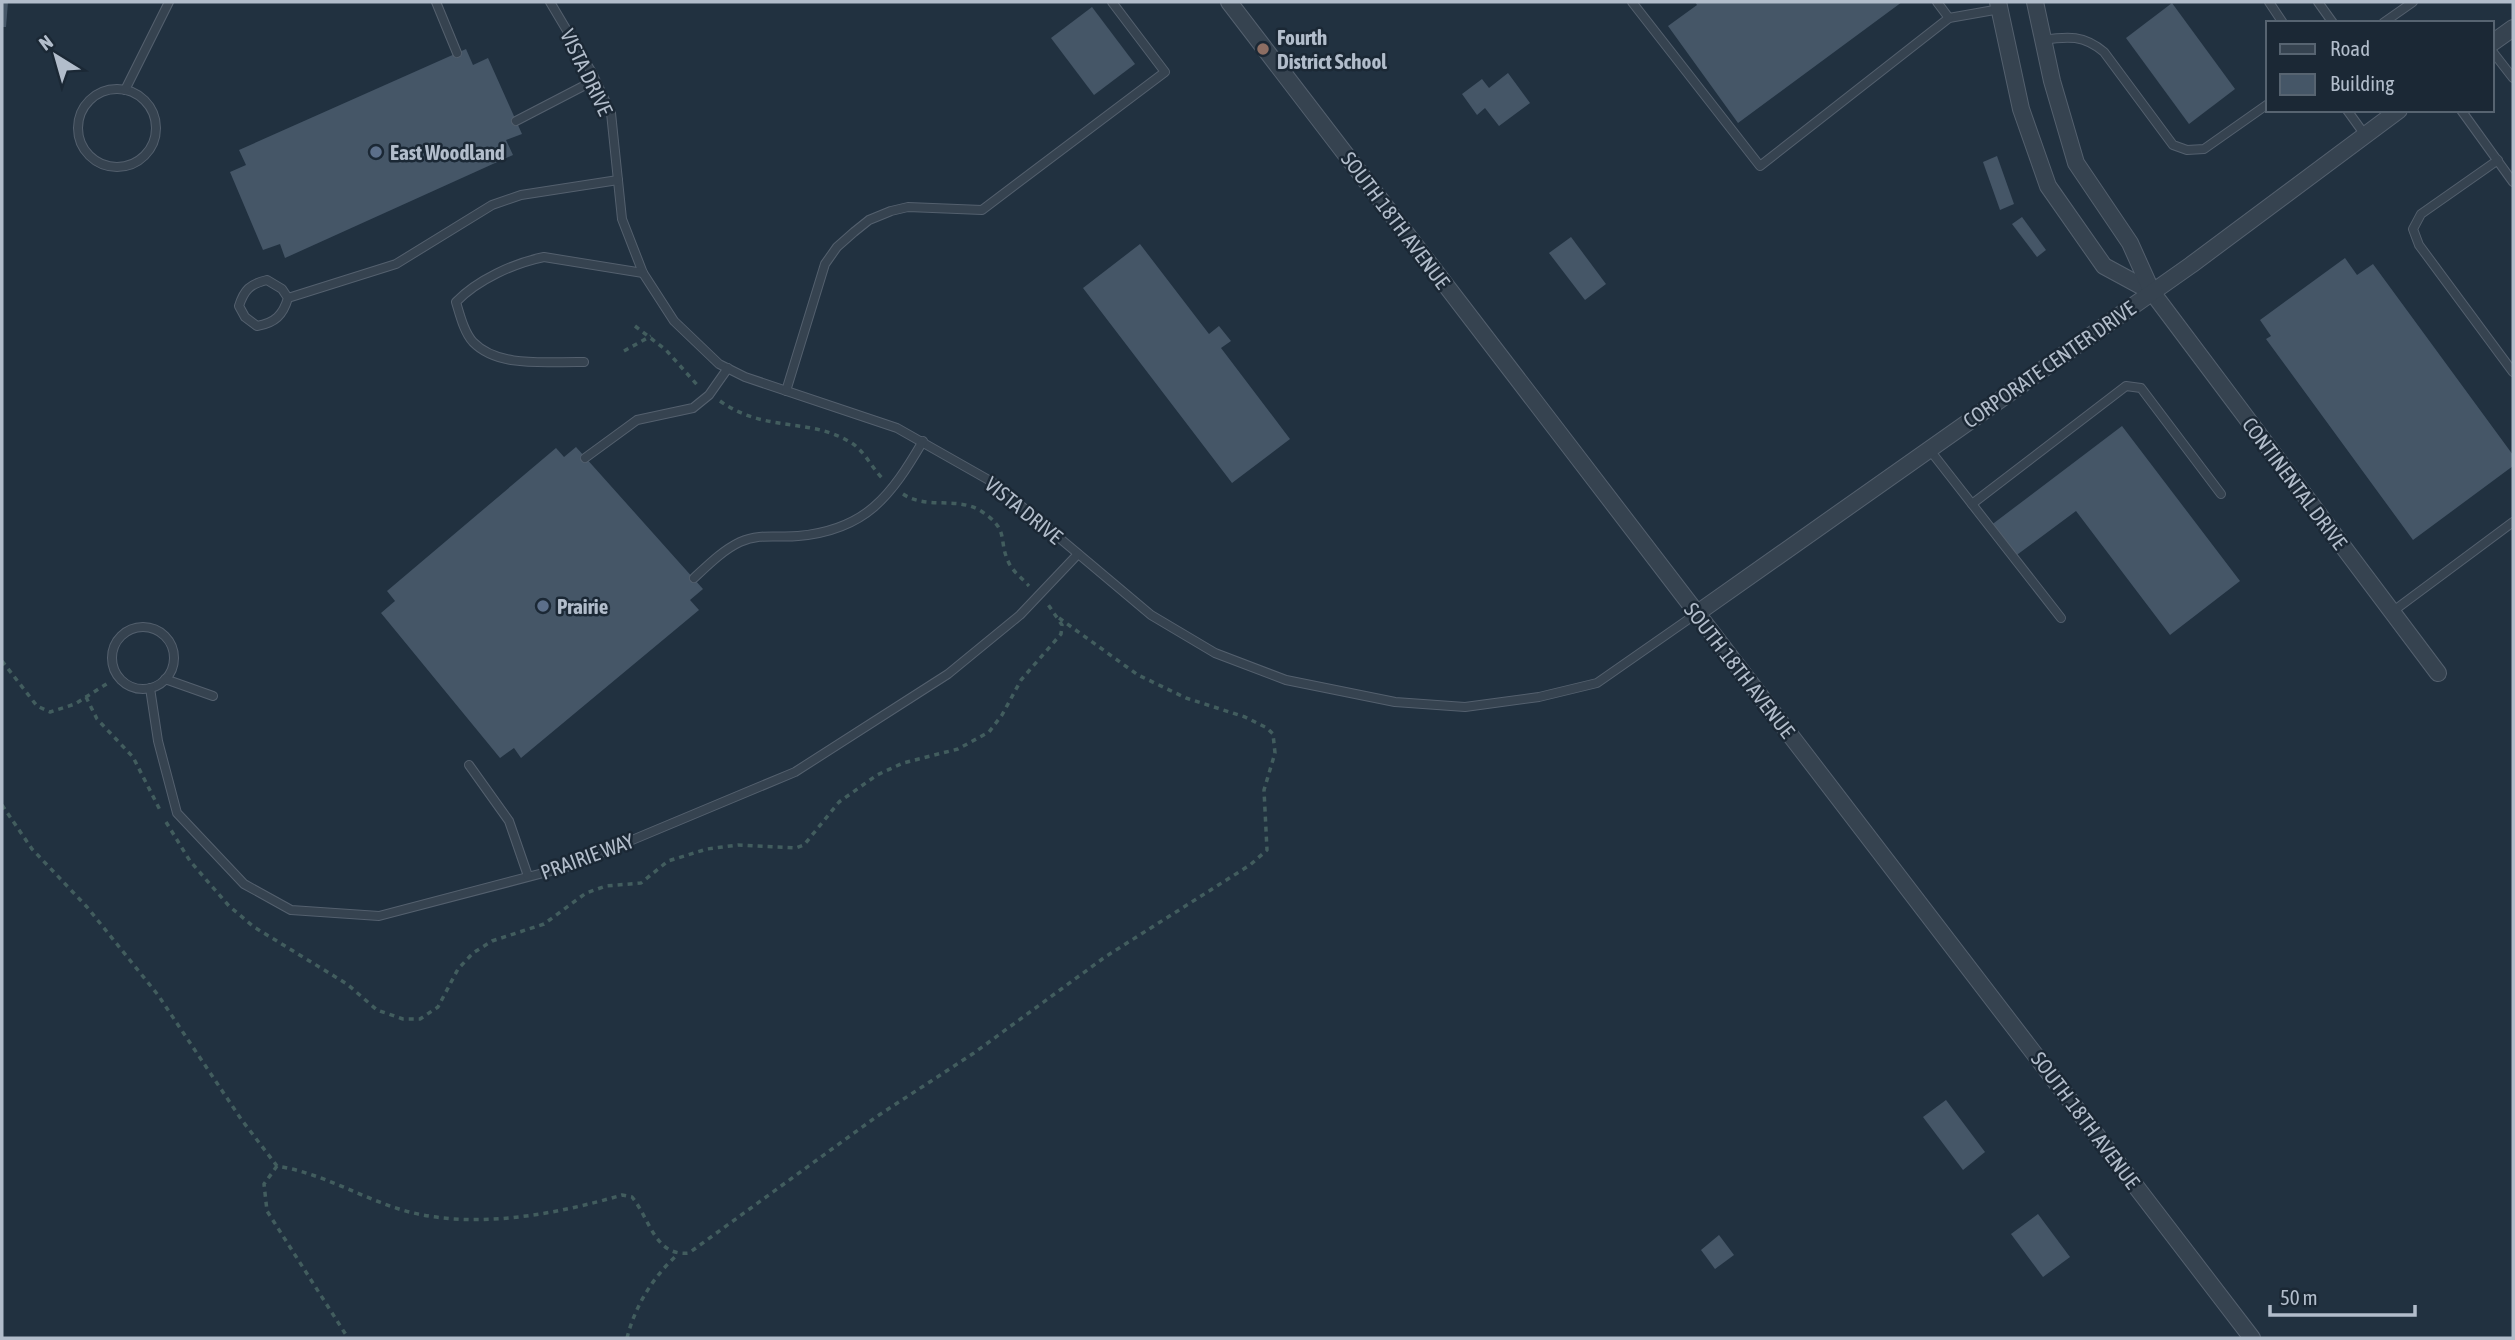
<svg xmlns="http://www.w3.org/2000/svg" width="2515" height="1340" viewBox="0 0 2515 1340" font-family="'Asap Condensed',sans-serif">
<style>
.building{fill:#455667}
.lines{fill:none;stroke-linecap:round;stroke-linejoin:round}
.lane-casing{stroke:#54606e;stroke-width:10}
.street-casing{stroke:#54606e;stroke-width:18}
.path{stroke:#425d5e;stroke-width:3.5;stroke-dasharray:5 5;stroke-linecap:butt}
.lane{stroke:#364350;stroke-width:8}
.street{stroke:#364350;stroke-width:16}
.education-dot{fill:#8d6e63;stroke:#1b2835;stroke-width:2.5}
.service-dot{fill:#5c6f8a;stroke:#1b2835;stroke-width:2.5}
.labels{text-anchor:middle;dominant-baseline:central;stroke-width:5;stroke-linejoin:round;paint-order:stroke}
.poi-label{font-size:21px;font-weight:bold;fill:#b2bdcb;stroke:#1b2835;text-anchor:start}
.street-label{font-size:21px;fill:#b2bdcb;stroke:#1b2835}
</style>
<rect width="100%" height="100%" fill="#213140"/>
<!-- building -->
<g class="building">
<path d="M2,2H8L6,27H2Z"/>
<path d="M1695,2H1902L1738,123L1668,26L1697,5Z"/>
<path d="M2172,3L2235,89L2189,124L2126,38Z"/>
<path d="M1092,7L1135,64L1094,95L1051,38Z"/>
<path d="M466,49L473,65L488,58L522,134L506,140L513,155L285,258L280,244L263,250L230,172L246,165L239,150Z"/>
<path d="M1508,73L1530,103L1499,126L1485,108L1477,115L1462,94L1482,79L1489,88Z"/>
<path d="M1997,156L2014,204L2000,210L1983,162Z"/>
<path d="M2022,217L2046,250L2037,257L2012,224Z"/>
<path d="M1571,237L1606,284L1585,300L1549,253Z"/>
<path d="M1140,244L1209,334L1219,326L1231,341L1221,348L1290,439L1232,483L1083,288Z"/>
<path d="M2345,258L2357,275L2373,264L2513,455V466L2413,540L2266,339L2271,336L2260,320Z"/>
<path d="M2122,426L2240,581L2170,635L2076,511L2014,557L1990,526Z"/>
<path d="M576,447L703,589L690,600L699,610L521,758L514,748L500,758L381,613L395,601L387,591L556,448L564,457Z"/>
<path d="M1946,1100L1985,1152L1963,1170L1923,1117Z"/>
<path d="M2038,1214L2070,1257L2043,1277L2011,1234Z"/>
<path d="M1719,1235L1734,1255L1715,1269L1701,1250Z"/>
</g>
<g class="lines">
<defs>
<g id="lane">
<path d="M436,2L457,53"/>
<path d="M550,2L591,71L611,113L622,219L643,273L674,321L719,364L745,377L897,428L994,483L1151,615L1215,653L1286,680L1395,702L1465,707L1539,697L1597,683L1696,614"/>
<path d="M1632,2L1760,166L1949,18L2000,9"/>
<path d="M1937,2L1949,18"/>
<path d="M2269,2L2283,23"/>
<path d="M2318,2L2333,23"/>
<path d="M2383,23L2413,2"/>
<path d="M2043,40C2068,36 2084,35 2104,52L2173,145L2187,150L2204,149L2268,104"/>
<path d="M2492,51L2513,78"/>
<circle cx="117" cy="128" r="39"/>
<path d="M125,90L169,2"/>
<path d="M2347,110L2365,135"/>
<path d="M2461,110L2513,182"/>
<path d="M516,121L595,80"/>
<path d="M2498,160L2421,214L2413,229L2419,245L2513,372"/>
<path d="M288,298C283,315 275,323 257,326L245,317L239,306C244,290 250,284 267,280L282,289L288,298L396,264L492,205L521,195L618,180"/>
<path d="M584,362C550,361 499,369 473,342C464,332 460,315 456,302C477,280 514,263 544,257L643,273"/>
<path d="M786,391L825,264L837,247L854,232L869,220L891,211L908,207L982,210L1165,72L1112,2"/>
<path d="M1929,449L2061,618"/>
<path d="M585,458L637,420L693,408L709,395L728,368"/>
<path d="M1972,504L2126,386L2141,388L2221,494"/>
<path d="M694,578C708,565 723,550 740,542C760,533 778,538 798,536C866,530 891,496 923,441"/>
<path d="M2392,612L2513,522"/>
<circle cx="143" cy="658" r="31"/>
<path d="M165,679L213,696"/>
<path d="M150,688L158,741L177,813L244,884L291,910L379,916L570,866L795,772L948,674L1020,615L1078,554"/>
<path d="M469,765L509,821L528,876"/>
</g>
<g id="street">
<path d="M1229,2L2252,1338"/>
<path d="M1998,2L2021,109L2048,186L2104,266L2152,292"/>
<path d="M2035,2L2052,81L2076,163L2130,243L2152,292L2438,673"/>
<path d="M2492,43L2513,28"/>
<path d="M1696,614L2191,265L2399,110"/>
</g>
</defs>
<!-- lane casing -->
<use href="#lane" class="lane-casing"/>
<!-- street casing -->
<use href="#street" class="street-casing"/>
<!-- path -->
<g class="path">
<path d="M635,326L666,350L699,387"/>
<path d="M624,351L651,336"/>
<path d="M720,401C765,433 808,417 850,442C864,450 871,467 883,479"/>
<path d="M903,494C927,510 957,496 981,511C1010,530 998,539 1008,561C1012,571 1022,578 1029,586"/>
<path d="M2,661L37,706L50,712L75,704L108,683"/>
<path d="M86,697L97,719L133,757L161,812"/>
<path d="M2,805L32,849L87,907L158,995L241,1119L277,1166C321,1173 358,1196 399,1209C468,1231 554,1215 622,1195L632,1197C650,1219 655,1257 689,1253L876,1117L974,1053L1105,957L1250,865L1267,850L1264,790L1275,753L1273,734L1267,728L1245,717L1186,698L1138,675L1059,618"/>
<path d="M166,822L190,861L229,906L254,927L347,984L377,1010L403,1019H420L438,1007L458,969L473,953L492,941L544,924L586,893L606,886L641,883L668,861L707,849L738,845L796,848L804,845L839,802L877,775L903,763L958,749L989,732L1002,715L1021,680L1061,634L1062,625L1047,603"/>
<path d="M277,1166L264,1184L267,1211L348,1338"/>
<path d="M627,1338C635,1306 653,1277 677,1255"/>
</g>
<!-- lane -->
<use href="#lane" class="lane"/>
<!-- street -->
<use href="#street" class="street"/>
</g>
<!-- markers -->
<circle class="education-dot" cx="1263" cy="49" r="7"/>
<g class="service-dot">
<circle cx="376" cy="152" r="7"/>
<circle cx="543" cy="606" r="7"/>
</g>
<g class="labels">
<!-- poi labels -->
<g class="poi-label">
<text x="1277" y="37">Fourth<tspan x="1277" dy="24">District School</tspan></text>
<text x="390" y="152">East Woodland</text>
<text x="557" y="606">Prairie</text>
</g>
<!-- street labels -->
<g class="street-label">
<text transform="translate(587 72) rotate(64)">VISTA DRIVE</text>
<text transform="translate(1396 220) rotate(53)">SOUTH 18TH AVENUE</text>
<text transform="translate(2049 364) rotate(-35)">CORPORATE CENTER DRIVE</text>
<text transform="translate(2295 483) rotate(53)">CONTINENTAL DRIVE</text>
<text transform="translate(1024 510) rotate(39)">VISTA DRIVE</text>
<text transform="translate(1740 670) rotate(52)">SOUTH 18TH AVENUE</text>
<text transform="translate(587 856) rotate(-20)">PRAIRIE WAY</text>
<text transform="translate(2086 1120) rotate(53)">SOUTH 18TH AVENUE</text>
</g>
</g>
<!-- border -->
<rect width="2515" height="1340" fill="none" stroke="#b2bdcb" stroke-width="7"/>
<!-- legend -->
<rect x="2266" y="21" width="228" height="91" fill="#1b2835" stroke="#576471" stroke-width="2"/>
<rect x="2280" y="44" width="35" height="10" fill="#364350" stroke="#576471" stroke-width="2"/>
<text x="2330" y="56" font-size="21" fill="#b2bdcb">Road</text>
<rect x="2280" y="74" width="35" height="21" fill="#455667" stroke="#576471" stroke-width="2"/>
<text x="2330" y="91" font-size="21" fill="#b2bdcb">Building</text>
<!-- north arrow -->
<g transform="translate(56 56) rotate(323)" stroke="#1b2835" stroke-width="5" paint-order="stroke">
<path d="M0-5L12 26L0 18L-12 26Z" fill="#b2bdcb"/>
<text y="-10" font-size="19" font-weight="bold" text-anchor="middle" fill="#b2bdcb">N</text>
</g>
<!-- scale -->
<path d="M2270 1305v10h145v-10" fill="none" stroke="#b2bdcb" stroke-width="3.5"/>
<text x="2280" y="1305" font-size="21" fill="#b2bdcb" stroke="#1b2835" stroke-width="5" paint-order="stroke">50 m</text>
</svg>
